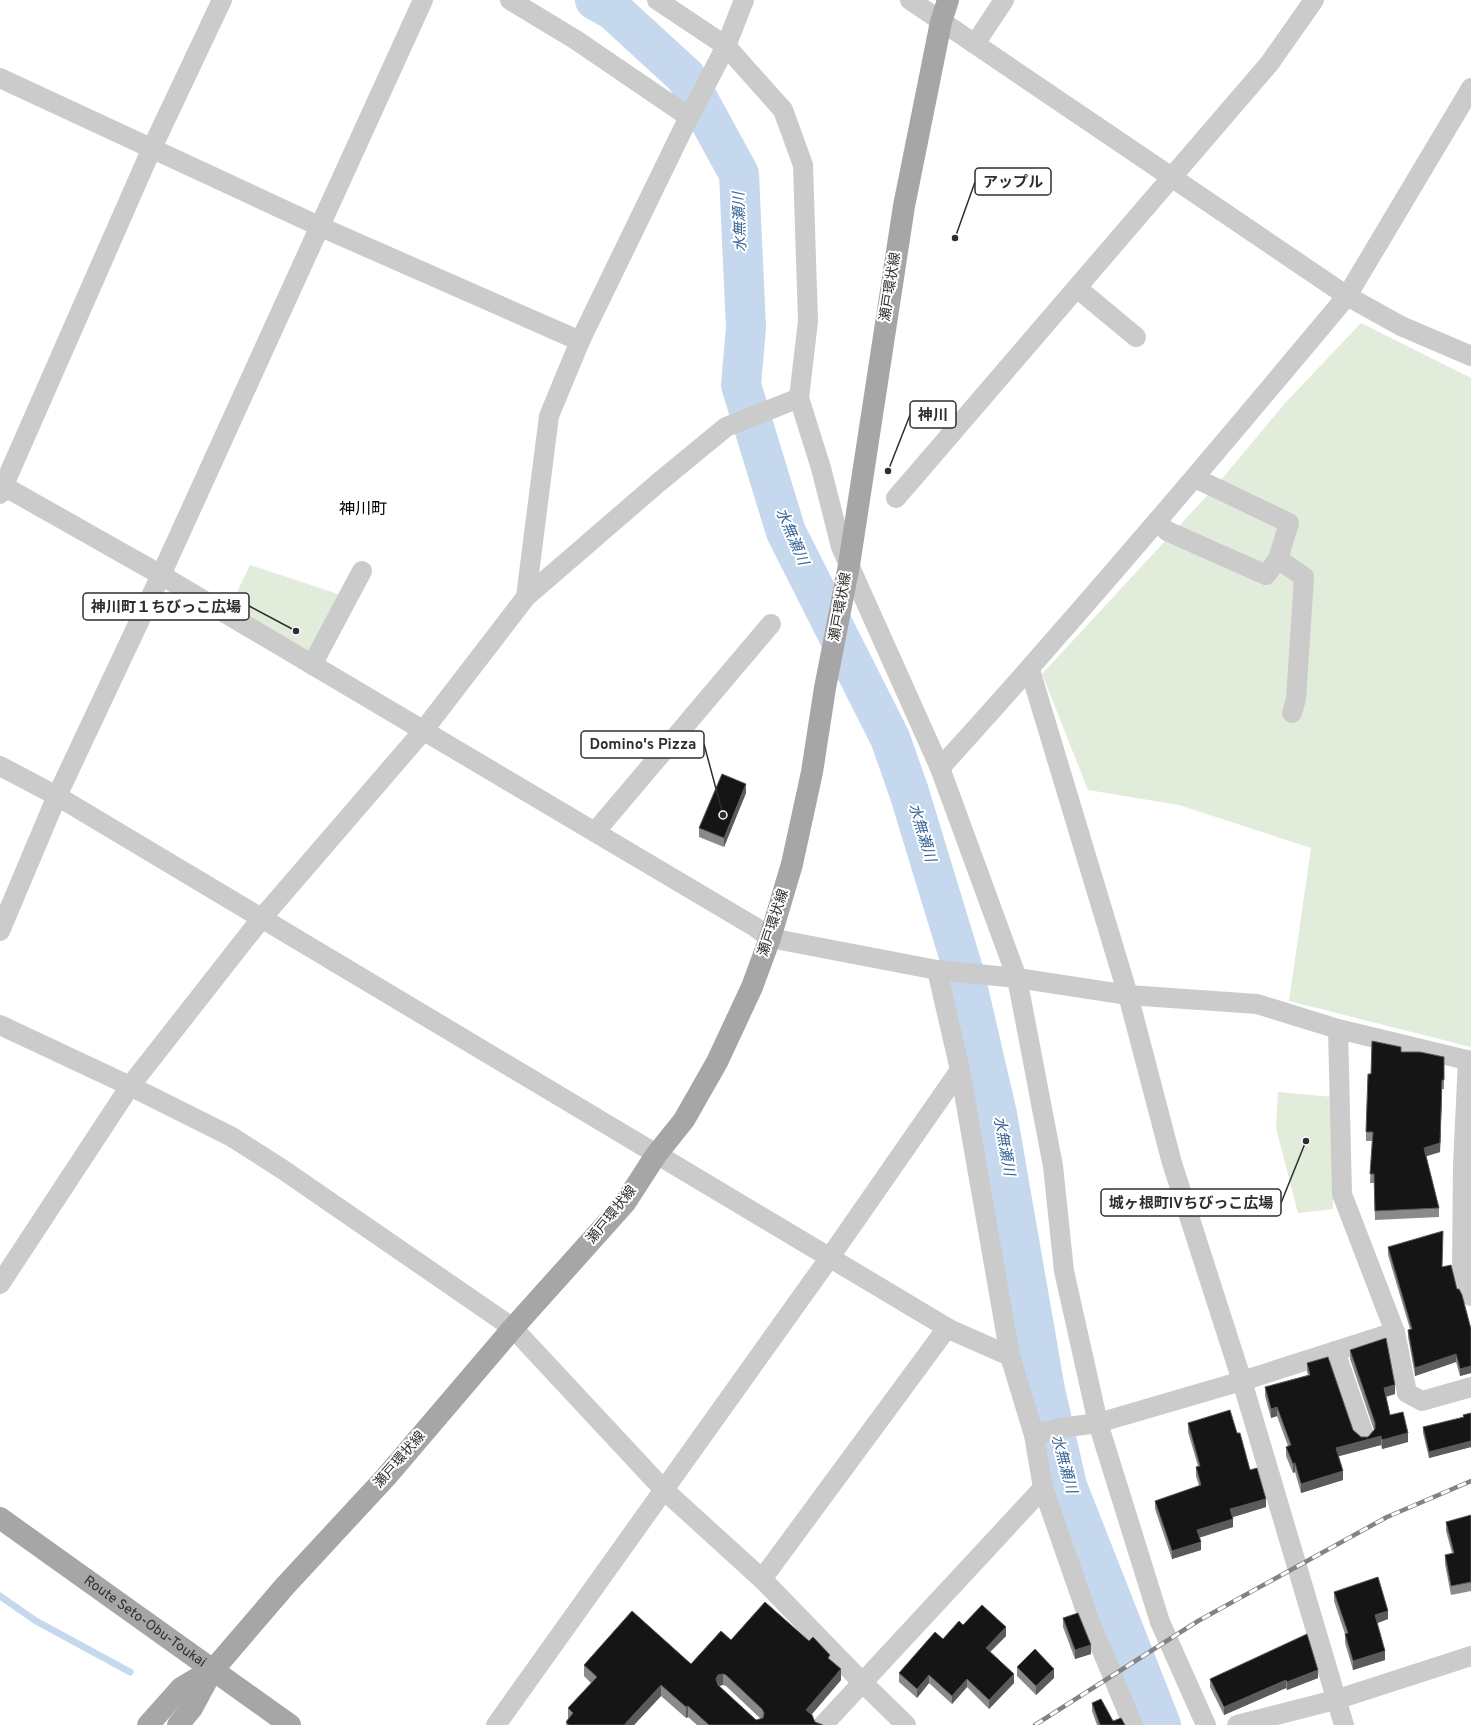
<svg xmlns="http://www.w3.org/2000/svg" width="1471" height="1725" viewBox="0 0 1471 1725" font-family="Overpass,'Noto Sans JP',sans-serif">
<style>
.green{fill:#e2ecdb}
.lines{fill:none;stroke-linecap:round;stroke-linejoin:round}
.stream{stroke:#c5d8ed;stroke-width:7}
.river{stroke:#c5d8ed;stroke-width:40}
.minor{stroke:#cbcbcb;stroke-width:20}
.primary{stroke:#a6a6a6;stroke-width:22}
.rail-casing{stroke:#838383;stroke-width:4.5}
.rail{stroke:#fff;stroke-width:3;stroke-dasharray:9;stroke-linecap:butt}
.wall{fill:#8a8a8a;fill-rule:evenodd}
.shaded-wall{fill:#5b5b5b}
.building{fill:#151515;stroke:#5b5b5b;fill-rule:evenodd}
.labels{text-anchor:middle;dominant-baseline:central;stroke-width:4;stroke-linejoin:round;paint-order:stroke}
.street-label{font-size:14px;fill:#2e2e2e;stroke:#fff}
.water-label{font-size:15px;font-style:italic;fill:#376495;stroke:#fff}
.quarter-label{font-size:16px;fill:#000;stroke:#fff}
.leader{fill:none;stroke:#2e2e2e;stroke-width:1.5}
.callout-dot{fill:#2e2e2e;stroke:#fff;stroke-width:1.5}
.callout{fill:#fff;stroke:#2e2e2e;stroke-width:1.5}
.callout-label{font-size:15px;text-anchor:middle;font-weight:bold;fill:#2e2e2e}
</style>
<rect width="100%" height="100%" fill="#fff"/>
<!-- green -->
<g class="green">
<path d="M1361,323L1471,378V1047L1289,1001L1311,848L1179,805L1088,790L1042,674L1216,486L1286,402Z"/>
<path d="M250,565L341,595L311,654L229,609Z"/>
<path d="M1278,1092L1333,1097V1209L1298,1213L1276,1128Z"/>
</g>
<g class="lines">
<!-- stream -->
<path class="stream" d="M0,1596L36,1621L130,1672"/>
<!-- river -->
<path class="river" d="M595,0L613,10L686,77L739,174L746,328L741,385L786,532L890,738L909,792L965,976L997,1114L1045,1390L1067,1486L1161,1725"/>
<!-- minor -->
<g class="minor">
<path d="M510,0L576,40L689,117"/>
<path d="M657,0L726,46L783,110L803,165L808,321L799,398L821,468L841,547L940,768L1017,978L1053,1166L1064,1271L1098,1423L1160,1622L1206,1725"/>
<path d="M910,0L1347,296L1471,88"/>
<path d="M975,44L1004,0"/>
<path d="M0,78L321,227L580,341"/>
<path d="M1077,288L1136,337"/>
<path d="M0,484L161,575L755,927L770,938L937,970L960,1070L1010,1356L1034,1435L1043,1488L1088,1617L1133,1725"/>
<path d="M0,494L152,148L222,0"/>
<path d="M896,498L1269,64L1314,0"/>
<path d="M1157,521L1167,531L1266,575L1278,559L1289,523L1195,478"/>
<path d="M1278,559L1304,577L1296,699L1292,713"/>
<path d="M526,597L549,416L580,341L684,127L726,46L744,0"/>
<path d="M312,665L362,571"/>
<path d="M1030,670L1128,995L1172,1163L1242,1381L1344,1725"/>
<path d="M0,766L57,796L951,1330L1010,1356"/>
<path d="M940,768C1080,614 1214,455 1347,296L1401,326L1471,356"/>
<path d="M595,832L771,624"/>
<path d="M0,931L57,796L161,575L423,0"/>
<path d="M937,970L1017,978L1128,995L1257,1004L1338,1029L1471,1061"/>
<path d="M0,1025L130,1086L232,1137L282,1169L513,1328L664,1490L762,1579L862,1682L906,1725"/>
<path d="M1468,1060L1463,1165L1462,1269L1471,1296"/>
<path d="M0,1284L130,1086L261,919L423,731L526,597L658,483L726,427L799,398"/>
<path d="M1395,1332L1407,1393L1422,1401L1471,1387"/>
<path d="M1335,1351L1364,1435"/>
<path d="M1034,1435L1060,1428L1098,1423L1242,1381L1395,1332L1342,1194L1338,1029"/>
<path d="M762,1579L947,1328"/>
<path d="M496,1725L830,1257L960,1070"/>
<path d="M823,1725L1043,1488"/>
<path d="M1237,1725L1335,1700L1471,1656"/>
</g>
<!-- primary -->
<g class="primary">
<path id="s1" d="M0,1518L290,1725"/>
<path d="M148,1725L181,1688L213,1669L219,1663L285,1586L386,1477L513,1328L625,1203L656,1155L684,1120L717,1062L752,987L770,938L792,864L812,772L825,688L849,565L904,206L941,22L948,0"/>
<path d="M178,1725L192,1708L213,1669"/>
</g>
<defs>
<path id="rail" d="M1035,1725L1198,1621L1387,1517L1471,1481"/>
</defs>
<!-- rail casing -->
<use href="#rail" class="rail-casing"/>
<!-- rail -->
<use href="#rail" class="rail"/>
</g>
<!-- wall -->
<g class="wall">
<path d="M746,793L724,847L699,837V828Z"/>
<path d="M1401,1052L1444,1057V1089H1442L1440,1152L1426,1156L1439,1208V1217L1375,1220L1374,1183H1370L1372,1141H1366V1132Z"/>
<path d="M1388,1247L1443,1267L1457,1289L1471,1329V1373L1460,1376L1456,1362L1415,1376L1408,1337V1330L1410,1329L1388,1255Z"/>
<path d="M1350,1350L1395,1394L1386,1397L1390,1415L1408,1442L1382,1449L1381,1445L1338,1456L1343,1480L1301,1493L1295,1472L1293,1473L1286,1456V1447L1288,1446L1277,1416L1271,1418L1265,1396V1387L1308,1375L1307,1372V1363L1353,1430L1361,1437H1368L1374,1430L1350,1359Z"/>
<path d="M1471,1413V1447L1429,1458L1423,1433V1427L1463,1418V1415Z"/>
<path d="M1188,1423L1237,1433L1250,1470L1266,1507L1233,1517V1527L1199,1538L1201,1550L1172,1559L1155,1509V1501L1199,1486L1196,1476V1467L1198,1466L1188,1432Z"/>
<path d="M1471,1515V1591L1451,1595L1445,1564V1555L1452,1553L1446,1531V1522Z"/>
<path d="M1334,1592L1388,1619L1377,1623L1385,1660L1353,1670L1345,1643V1634L1334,1601Z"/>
<path d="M1063,1618L1091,1654L1075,1659L1063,1627Z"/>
<path d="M963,1625L1006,1636L990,1652L1014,1683L989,1709L967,1687L952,1704L929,1683L917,1698L899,1682V1673L943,1639Z"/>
<path d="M731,1640L809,1641L830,1660L841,1680L812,1714L815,1722L823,1725H697L688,1717L686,1718L661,1696L634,1725H566V1722L568,1719V1708L591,1683L584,1676V1665L691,1664ZM723,1685L726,1686L761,1719L756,1720L719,1686Z"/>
<path d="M1017,1667L1054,1678L1036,1695L1017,1676Z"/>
<path d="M1318,1678L1287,1690L1286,1688L1224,1715L1210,1687V1679Z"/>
<path d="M1092,1703L1113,1721L1125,1725H1097L1092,1711Z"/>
</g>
<!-- shaded-wall -->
<g class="shaded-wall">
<path d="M746,784V793L724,847V838Z"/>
<path d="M1442,1089L1440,1152L1424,1157V1148Z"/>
<path d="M1456,1354V1362L1415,1376V1368Z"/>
<path d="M1471,1366V1373L1460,1376V1369Z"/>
<path d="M1395,1385V1394L1384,1397V1388Z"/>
<path d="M1277,1407V1416L1271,1418V1409Z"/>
<path d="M1408,1433V1442L1382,1449V1440Z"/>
<path d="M1381,1436V1445L1336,1457V1448Z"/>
<path d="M1471,1441V1447L1429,1458V1452Z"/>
<path d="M1295,1463V1472L1293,1473V1464Z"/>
<path d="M1343,1471V1480L1301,1493V1484Z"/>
<path d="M1266,1499V1507L1230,1518V1509Z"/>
<path d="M1233,1519V1527L1197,1538V1530Z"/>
<path d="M1201,1542V1550L1172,1559V1551Z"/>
<path d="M1388,1611V1619L1375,1624V1615Z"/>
<path d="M1006,1627V1636L986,1656V1648Z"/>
<path d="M1091,1645V1654L1075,1659V1650Z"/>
<path d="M1385,1651V1660L1353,1670V1661Z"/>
<path d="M841,1669V1680L806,1721V1710Z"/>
<path d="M1054,1669V1678L1036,1695V1686Z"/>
<path d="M1318,1670V1678L1287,1690V1682Z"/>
<path d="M723,1674V1685L718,1686L716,1679L718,1675Z"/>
<path d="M1014,1674V1683L989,1709V1700Z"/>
<path d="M929,1675V1683L917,1698V1689Z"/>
<path d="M967,1679V1687L952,1704V1696Z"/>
<path d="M1286,1680V1688L1224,1715V1707Z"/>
<path d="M661,1685V1696L634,1725H624Z"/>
<path d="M688,1706V1717L686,1718V1707Z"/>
</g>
<!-- building -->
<g class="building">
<path d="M722,774L746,784L724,838L699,828Z"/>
<path d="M1372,1041L1401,1047V1052H1420L1444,1057V1080H1442L1440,1143L1424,1148L1439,1208L1375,1211L1374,1174H1370L1373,1132H1366L1368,1074H1371Z"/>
<path d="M1443,1231L1442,1267L1451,1265L1457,1289H1459L1462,1295L1471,1329V1366L1460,1369L1456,1354L1415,1368L1408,1330L1412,1329L1388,1247Z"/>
<path d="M1386,1338L1395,1385L1384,1388L1390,1415L1403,1412L1408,1433L1382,1440L1381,1436L1336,1448L1343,1471L1301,1484L1295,1463L1293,1464L1286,1447L1291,1445L1277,1407L1271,1409L1265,1387L1310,1375L1307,1363L1328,1357L1353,1430L1361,1437H1368L1375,1429V1423L1350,1350Z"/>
<path d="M1230,1410L1237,1433H1240L1250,1470L1257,1468L1266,1499L1230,1509L1233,1519L1197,1530L1201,1542L1172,1551L1155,1501L1201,1485L1196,1467L1200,1466L1188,1423Z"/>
<path d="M1471,1413V1441L1429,1452L1423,1427L1464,1417L1463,1415Z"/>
<path d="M1471,1515V1582L1451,1586L1445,1555L1454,1553L1446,1522Z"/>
<path d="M1378,1577L1388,1611L1375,1615L1385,1651L1353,1661L1345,1634L1348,1633L1334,1592Z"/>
<path d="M765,1602L809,1641L813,1637L830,1655L828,1658L841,1669L806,1710L812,1715L815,1722L823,1725H709L688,1706L686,1707L661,1685L624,1725H569L566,1722L573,1713L568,1708L597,1677L584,1665L632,1611L691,1664L721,1631L731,1640ZM723,1674L726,1675L762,1709L764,1713L763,1718L756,1720L718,1685L716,1679L718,1675Z"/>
<path d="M982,1605L1006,1627L986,1648L1014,1674L989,1700L967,1679L952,1696L929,1675L917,1689L899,1673L935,1632L943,1639L959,1621L963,1625Z"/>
<path d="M1078,1613L1091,1645L1075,1650L1063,1618Z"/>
<path d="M1307,1634L1318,1670L1287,1682L1286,1680L1224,1707L1210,1679Z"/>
<path d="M1035,1649L1054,1669L1036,1686L1017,1667Z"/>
<path d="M1101,1699L1113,1721L1121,1718L1125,1725H1100L1092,1703Z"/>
</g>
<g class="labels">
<!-- street labels -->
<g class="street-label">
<text transform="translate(891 287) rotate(-81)">瀬戸環状線</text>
<text transform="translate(841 607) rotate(-80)">瀬戸環状線</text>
<text transform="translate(774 923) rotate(-72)">瀬戸環状線</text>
<text transform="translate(612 1215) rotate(-51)">瀬戸環状線</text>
<text transform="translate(400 1460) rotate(-49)">瀬戸環状線</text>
<text stroke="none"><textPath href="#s1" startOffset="178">Route Seto-Obu-Toukai</textPath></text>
</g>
<!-- water labels -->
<g class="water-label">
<text transform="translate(741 222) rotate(-92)">水無瀬川</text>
<text transform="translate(791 537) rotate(67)">水無瀬川</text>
<text transform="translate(921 833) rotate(73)">水無瀬川</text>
<text transform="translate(1003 1146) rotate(80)">水無瀬川</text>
<text transform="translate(1063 1464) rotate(75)">水無瀬川</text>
</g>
<!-- quarter labels -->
<g class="quarter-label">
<text x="363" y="510">神川町</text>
</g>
</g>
<!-- callouts -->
<path class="leader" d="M955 238L975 182M888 471L910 415M296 631L249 606M723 815L704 744M1306 1141L1281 1203"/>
<g class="callout-dot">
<circle cx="955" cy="238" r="4"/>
<circle cx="888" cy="471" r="4"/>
<circle cx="296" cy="631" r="4"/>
<circle cx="723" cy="815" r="4"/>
<circle cx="1306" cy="1141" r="4"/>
</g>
<g class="callout">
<rect x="975" y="168" width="76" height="27" rx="4"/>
<rect x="910" y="401" width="46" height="27" rx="4"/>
<rect x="83" y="593" width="166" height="27" rx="4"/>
<rect x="581" y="731" width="123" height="27" rx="4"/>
<rect x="1101" y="1189" width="180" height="27" rx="4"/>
</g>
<g class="callout-label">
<text x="1013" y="187">アップル</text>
<text x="933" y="420">神川</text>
<text x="166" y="612">神川町１ちびっこ広場</text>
<text x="643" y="749">Domino's Pizza</text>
<text x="1191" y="1208">城ヶ根町IVちびっこ広場</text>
</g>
</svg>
